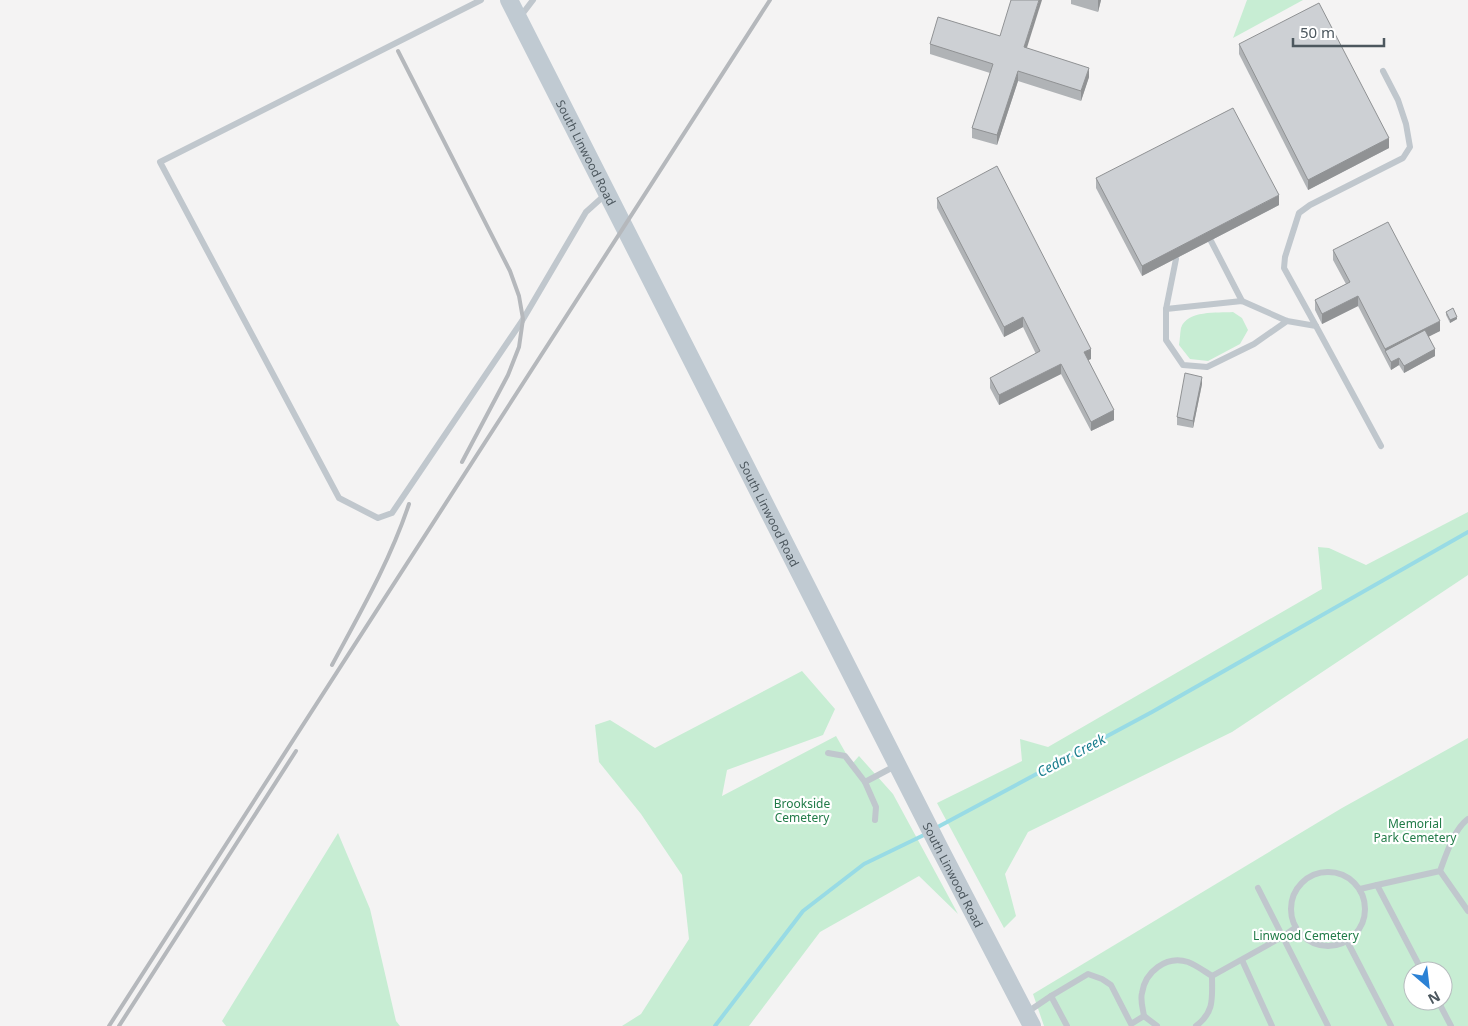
<svg xmlns="http://www.w3.org/2000/svg" width="1468" height="1026" viewBox="0 0 1468 1026" font-family="'Noto Sans',sans-serif">
<style>
.green{fill:#c7edd3;fill-rule:evenodd}
.lines{fill:none;stroke-linecap:round;stroke-linejoin:round}
.stream{stroke:#98dbe5;stroke-width:4}
.lane{stroke:#c0c7cd;stroke-width:6}
.secondary{stroke:#c0cad2;stroke-width:18}
.rail{stroke:#b5b8bc;stroke-width:4}
.wall{fill:#b0b3b6}
.shaded-wall{fill:#909294}
.building{fill:#cdd0d4;stroke:#909294}
.labels{text-anchor:middle;dominant-baseline:central;stroke-width:4.5;stroke-linejoin:round;paint-order:stroke}
.street-label{font-size:12px;fill:#4c575e;stroke:#fff}
.park-label{font-size:12px;fill:#217b48;stroke:#fff}
.water-label{font-size:14px;font-style:italic;fill:#197d8d;stroke:#fff}
</style>
<rect width="100%" height="100%" fill="#f4f3f3"/>
<!-- green -->
<g class="green">
<path d="M1247,0H1303L1233,38Z"/>
<path d="M1233,312L1242,318L1248,330L1240,344L1208,361L1190,359L1179,345C1180,339 1180,333 1181,328C1187,310 1217,313 1233,312Z"/>
<path d="M1468,512V575L1232,732L1028,832L1005,874L1016,916L1004,928L937,803L1022,761L1020,739L1048,747L1322,589L1318,547L1329,548L1366,565Z"/>
<path d="M802,671L835,709L823,735L727,770L722,796L836,736L852,764L859,756L893,794L958,914L919,876L820,932L749,1026H622L641,1014L689,939L682,875L641,814L599,762L595,725L610,720L655,748Z"/>
<path d="M1468,738V1026H1044L1033,994L1342,808ZM1413,971H1443V1001H1413Z"/>
<path d="M338,833L370,909L396,1021L400,1026H226L222,1021Z"/>
</g>
<g class="lines">
<!-- stream -->
<g class="stream">
<path d="M934,829L1152,712L1468,532"/>
<path d="M715,1026L803,911L864,864L926,834"/>
</g>
<!-- lane -->
<g class="lane">
<path d="M481,0L160,162L339,498L378,518L392,513L522,321L586,212L606,194"/>
<path d="M520,17L533,0"/>
<path d="M1211,241L1242,301"/>
<path d="M1166,309L1176,259"/>
<path d="M1287,321L1254,344L1207,367L1183,365L1166,340V309L1242,301L1287,321L1316,326L1381,446"/>
<path d="M1316,326L1284,268L1285,257L1299,213L1310,205L1403,158L1410,147L1406,124L1398,100L1383,71"/>
<path d="M828,753L845,756L865,782L876,807L875,820"/>
<path d="M865,782L897,765"/>
<path d="M1440,871L1468,911"/>
<circle cx="1328" cy="909" r="37"/>
<path d="M1377,885L1440,871C1446,855 1454,829 1468,819"/>
<path d="M1258,888L1328,1026"/>
<path d="M1360,889L1377,885L1422,971"/>
<path d="M1347,941L1391,1026"/>
<path d="M1242,960L1272,1026"/>
<path d="M1212,976L1282,937L1295,928"/>
<path d="M1051,996L1088,974L1102,979L1111,985L1131,1024L1144,1016"/>
<path d="M1438,1001L1451,1026"/>
<path d="M1026,1013L1051,996L1067,1026"/>
<path d="M1157,1026L1144,1016C1143,1009 1140,1000 1142,993C1145,972 1166,955 1188,962C1196,965 1204,971 1212,976"/>
<path d="M1196,1026C1215,1012 1212,997 1212,976"/>
</g>
<!-- secondary -->
<path class="secondary" id="s1" d="M509,0L941,851L1032,1026"/>
<!-- rail -->
<g class="rail">
<path d="M398,51L510,271L519,296L523,319L519,347L508,375L462,462"/>
<path d="M332,665C360,613 390,561 409,504"/>
<path d="M109,1026L770,0"/>
<path d="M119,1026L296,751"/>
</g>
</g>
<!-- wall -->
<g class="wall">
<path d="M1071,0H1101L1098,12L1071,4Z"/>
<path d="M930,44L1027,48L1089,77L1081,101L1018,81L997,145L972,138V128L990,73L930,54Z"/>
<path d="M1239,44L1389,148L1308,190L1239,54Z"/>
<path d="M1096,178L1279,205L1142,276L1096,188Z"/>
<path d="M937,198L1091,359L1088,360L1114,420L1091,431L1061,374L999,405L990,388V378L1036,354L1023,327L1004,337L937,208Z"/>
<path d="M1333,250L1440,331L1428,336L1435,356L1404,373L1399,365L1391,370L1358,306L1322,324L1315,310V300L1346,284L1333,260Z"/>
<path d="M1446,312L1457,319L1450,323L1446,315Z"/>
<path d="M1202,384L1193,428L1177,425V417Z"/>
</g>
<!-- shaded-wall -->
<g class="shaded-wall">
<path d="M1039,0H1042L1024,57V47Z"/>
<path d="M1098,0H1101L1098,12Z"/>
<path d="M1089,68V77L1081,101V91Z"/>
<path d="M1018,71V81L997,145V135Z"/>
<path d="M1389,138V148L1308,190V180Z"/>
<path d="M1279,195V205L1142,276V266Z"/>
<path d="M1358,296V306L1322,324V314Z"/>
<path d="M1023,317V327L1004,337V327Z"/>
<path d="M1457,317V319L1450,323V320Z"/>
<path d="M1440,321V331L1389,357L1385,351V349Z"/>
<path d="M1091,349V359L1084,362V352Z"/>
<path d="M1435,349V356L1404,373V366Z"/>
<path d="M1399,358V365L1391,370V362Z"/>
<path d="M1061,364V374L999,405V395Z"/>
<path d="M1202,377V384L1193,428V421Z"/>
<path d="M1114,410V420L1091,431V422Z"/>
</g>
<!-- building -->
<g class="building">
<path d="M1011,0H1039L1024,47L1089,68L1081,91L1018,71L997,135L972,128L993,64L930,44L938,17L1000,36Z"/>
<path d="M1319,3L1389,138L1308,180L1239,44Z"/>
<path d="M1233,108L1279,195L1142,266L1096,178Z"/>
<path d="M997,166L1091,349L1084,352L1114,410L1091,422L1061,364L999,395L990,378L1040,351L1023,317L1004,327L937,198Z"/>
<path d="M1388,222L1440,321L1385,349L1358,296L1322,314L1315,300L1350,282L1333,250Z"/>
<path d="M1453,308L1457,317L1450,320L1446,312Z"/>
<path d="M1425,330L1435,349L1404,366L1399,358L1391,362L1385,351Z"/>
<path d="M1185,373L1202,377L1193,421L1177,417Z"/>
</g>
<g class="labels">
<!-- street labels -->
<g class="street-label">
<text stroke="none"><textPath href="#s1" startOffset="171">South Linwood Road</textPath></text>
<text stroke="none"><textPath href="#s1" startOffset="576">South Linwood Road</textPath></text>
<text stroke="none"><textPath href="#s1" startOffset="981">South Linwood Road</textPath></text>
</g>
<!-- park labels -->
<g class="park-label">
<text x="802" y="803">Brookside<tspan x="802" dy="14">Cemetery</tspan></text>
<text x="1415" y="823">Memorial<tspan x="1415" dy="14">Park Cemetery</tspan></text>
<text x="1306" y="935">Linwood Cemetery</text>
</g>
<!-- water labels -->
<g class="water-label">
<text transform="translate(1071 755) rotate(-28)">Cedar Creek</text>
</g>
</g>
<!-- north arrow -->
<g transform="translate(1428 986) rotate(152)"><circle r="24" fill="#ffffff" stroke="#b7bcbf"/>
<path d="M0-4L9 19L0 12L-9 19Z" fill="#2c82d5"/>
<text y="-8" font-size="14" font-weight="bold" text-anchor="middle" fill="#4c575e">N</text>
</g>
<!-- scale -->
<path d="M1293 38v8h91v-8" fill="none" stroke="#4c575e" stroke-width="2.5"/>
<text x="1300" y="38" font-size="15" fill="#4c575e" stroke="#ffffff" stroke-width="4" paint-order="stroke">50 m</text>
</svg>
